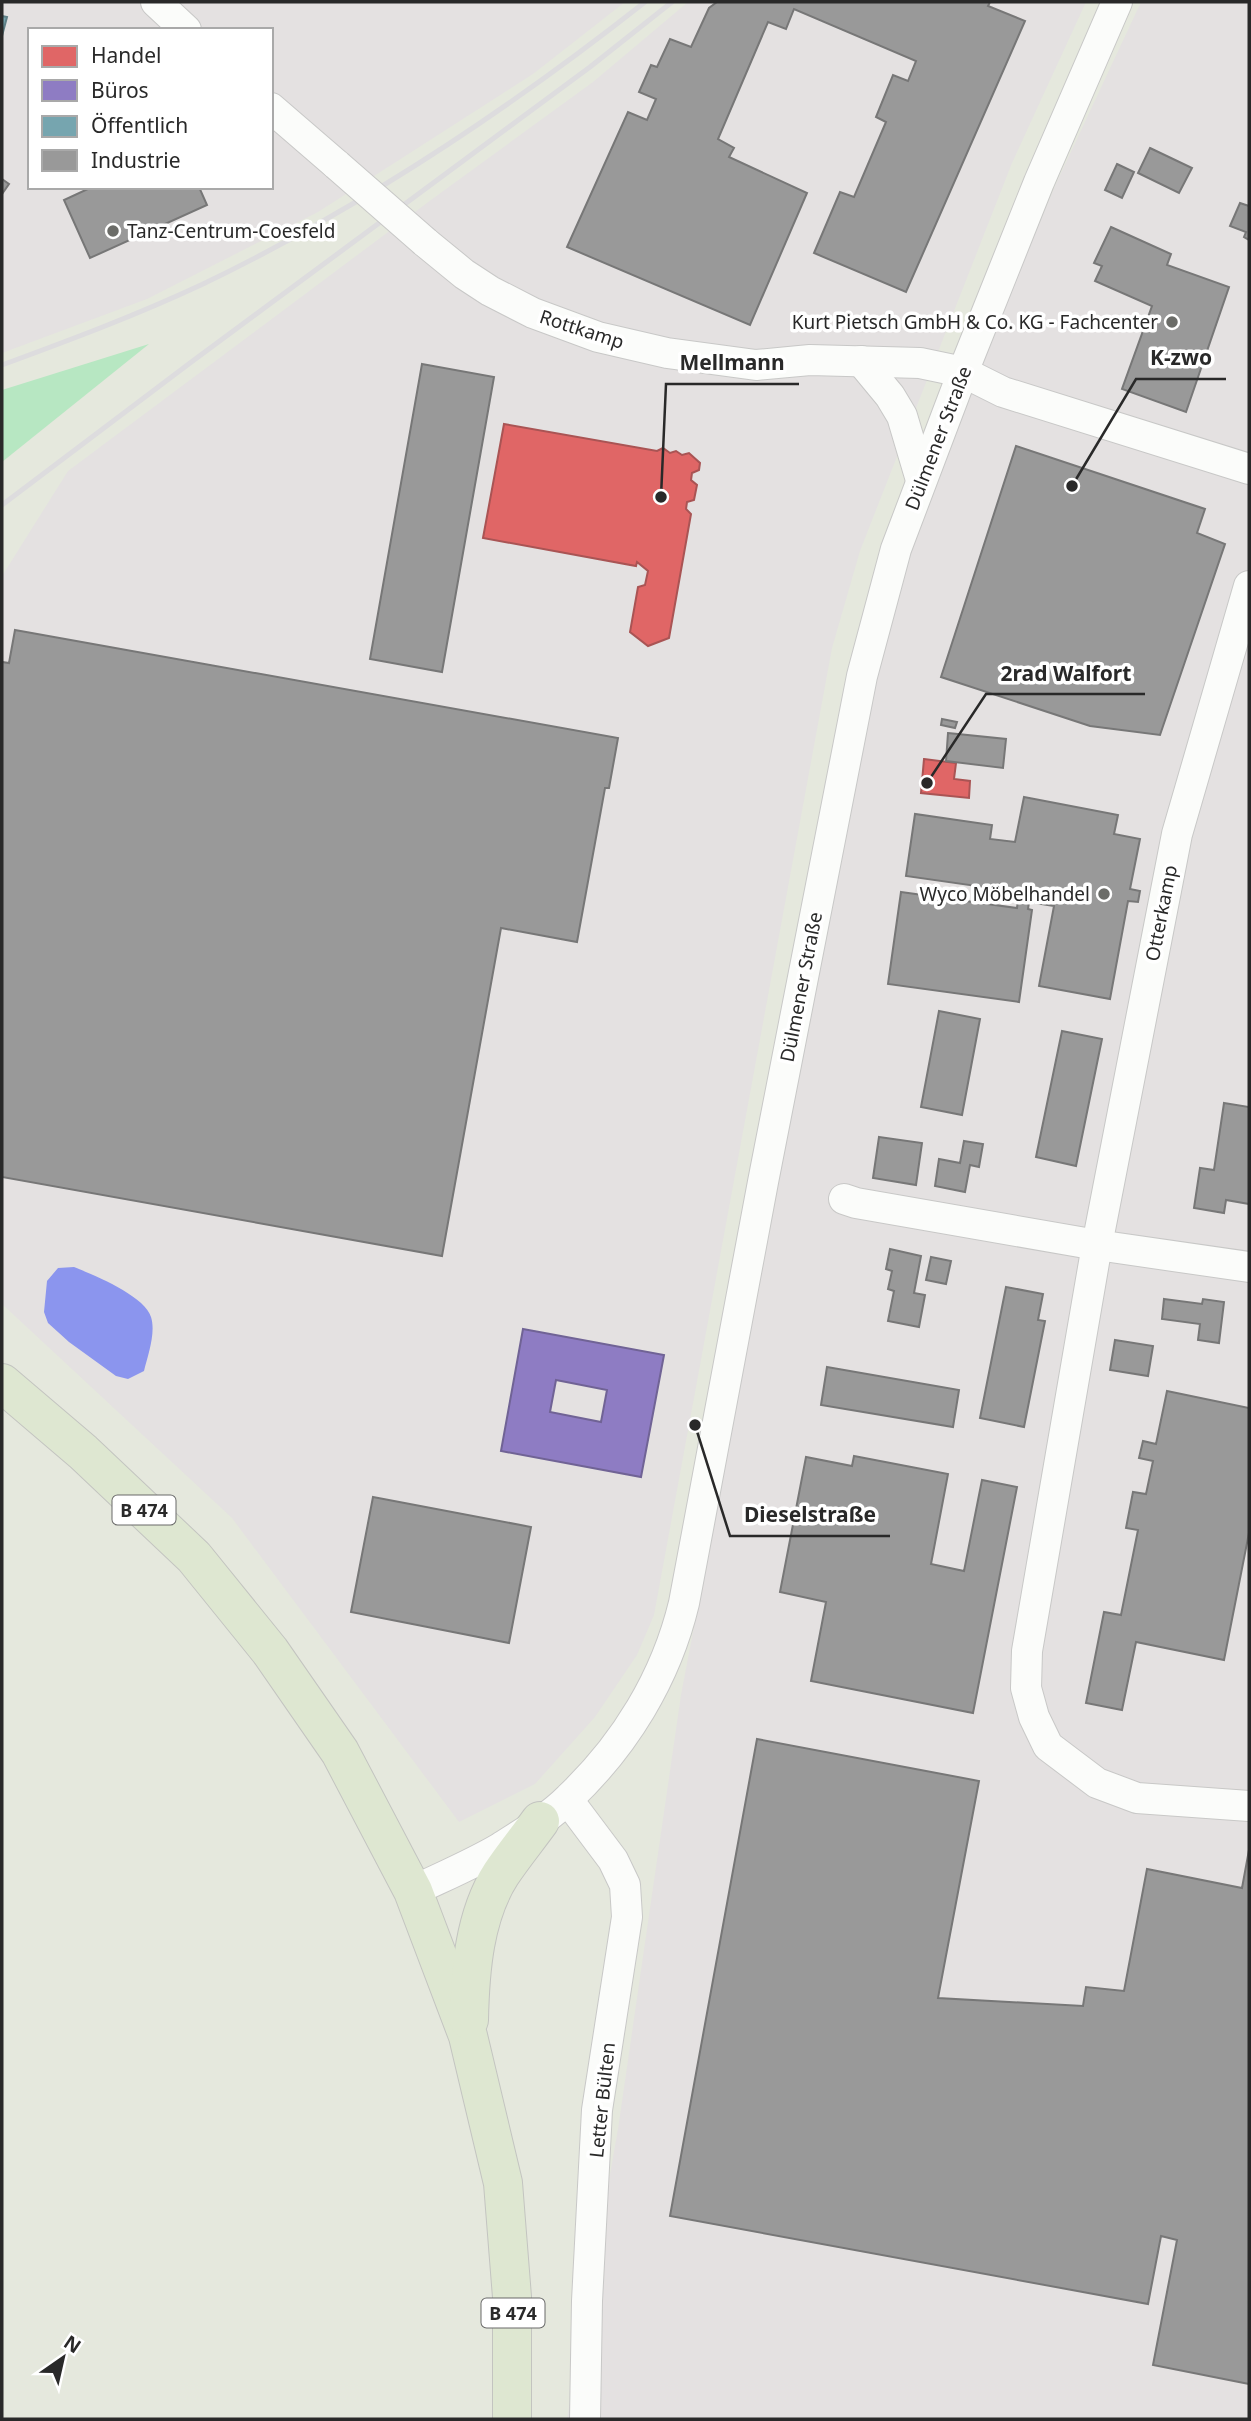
<svg xmlns="http://www.w3.org/2000/svg" width="1251" height="2421" viewBox="0 0 1251 2421" font-family="'Noto Sans',sans-serif">
<style>
.industrial{fill:#e4e1e1;fill-rule:evenodd}
.green{fill:#b7e7c2}
.water{fill:#8b95ee}
.shops{fill:#e06666;stroke:#a95454;stroke-width:2}
.offices{fill:#8e7cc3;stroke:#706395;stroke-width:2;fill-rule:evenodd}
.public{fill:#76a5af;stroke:#5f8087;stroke-width:2}
.industry{fill:#999;stroke:#777;stroke-width:2}
.lines{fill:none;stroke-linecap:round;stroke-linejoin:round}
.minor-casing{stroke:#c8c8c7;stroke-width:32}
.major-casing{stroke:#c3c4c0;stroke-width:40}
.minor{stroke:#fbfcfa;stroke-width:30}
.major{stroke:#dee7d1;stroke-width:38}
.rail{stroke:#dddcde;stroke-width:5}
.minor-bridge-casing{stroke:#c8c8c7;stroke-width:32;stroke-linecap:butt}
.minor-bridge{stroke:#fbfcfa;stroke-width:30}
.poi-dot{fill:#6b6c68;stroke:#fff;stroke-width:2.5}
.labels{text-anchor:middle;dominant-baseline:central;stroke-width:7;stroke-linejoin:round;paint-order:stroke}
.shield{fill:#fff;stroke:#696969;stroke-width:2}
.shield-label{font-size:18px;font-weight:bold;fill:#292929}
.poi-label{font-size:19px;fill:#292929;stroke:#fff;text-anchor:end}
.street-label{font-size:19px;fill:#292929;stroke:#fff}
.leader{fill:none;stroke:#292929;stroke-width:2.5}
.callout-dot{fill:#292929;stroke:#fff;stroke-width:2.5}
.callout-label{font-size:21px;text-anchor:middle;font-weight:bold;fill:#292929;stroke:#fff;stroke-width:7;stroke-linejoin:round;paint-order:stroke}
</style>
<rect width="100%" height="100%" fill="#e5e8dd"/>
<!-- industrial -->
<g class="industrial">
<path d="M2,2H625L533,74L318,212L147,299L2,353ZM30,30H271V187H30Z"/>
<path d="M688,2H1086L1012,163L860,551L832,648L654,1615L637,1655L595,1717L535,1784L459,1822L232,1518L2,1304V576L68,471L435,197L593,82Z"/>
<path d="M1141,2H1249V2419H567L618,2129L681,1695L897,563L1055,186Z"/>
</g>
<!-- green -->
<path class="green" d="M149,344L2,462V390Z"/>
<!-- water -->
<path class="water" d="M74,1267C94,1275 145,1296 151,1317C156,1333 148,1355 144,1371L128,1379L116,1376L69,1342L48,1323L44,1312L47,1281L58,1268Z"/>
<!-- shops -->
<g class="shops">
<path d="M504,424L657,451L663,448L670,453L676,451L682,455L689,453L700,463L699,470L692,473L691,480L697,485L694,500L687,502L686,509L691,514L669,638L648,646L630,632L638,587L645,585L648,571L637,562L636,566L483,538Z"/>
<path d="M924,759L956,763L954,779L970,781L969,798L921,793Z"/>
</g>
<!-- offices -->
<path class="offices" d="M523,1329L664,1355L641,1477L501,1451ZM556,1380L607,1390L601,1422L550,1412Z"/>
<!-- public -->
<path class="public" d="M2,16L7,17L2,36Z"/>
<!-- industry -->
<g class="industry">
<path d="M717,2H990L988,6L1025,21L906,292L814,253L840,192L854,197L886,122L876,117L893,75L908,81L916,61L794,9L786,29L768,22L718,139L734,148L729,157L807,193L750,325L567,247L628,112L647,120L656,99L639,92L651,65L657,67L670,39L691,47L709,8Z"/>
<path d="M1150,148L1192,168L1179,193L1138,173Z"/>
<path d="M1117,164L1134,172L1122,198L1105,190Z"/>
<path d="M2,179L9,184L2,194Z"/>
<path d="M92,187H199L207,205L90,258L64,200Z"/>
<path d="M1240,203L1249,206V240L1244,237L1246,232L1230,226Z"/>
<path d="M1111,227L1171,254L1167,265L1229,287L1186,412L1122,389L1152,306L1095,281L1102,266L1094,263Z"/>
<path d="M422,364L494,377L442,672L370,659Z"/>
<path d="M1016,446L1205,509L1197,533L1225,544L1160,735L1090,726L941,677Z"/>
<path d="M15,630L618,738L609,788H605L577,942L501,928L442,1256L2,1177V662L9,663Z"/>
<path d="M942,719L957,722L955,728L941,725Z"/>
<path d="M948,733L1006,739L1003,768L946,761Z"/>
<path d="M1024,797L1118,815L1114,834L1140,839L1130,889L1140,891L1138,902L1128,901L1110,999L1039,986L1054,906L1004,898L1005,890L906,876L915,814L992,825L990,839L1015,842Z"/>
<path d="M901,892L1017,908L1018,900L1029,902L1028,909L1032,910L1019,1002L888,984Z"/>
<path d="M939,1011L980,1019L962,1115L921,1107Z"/>
<path d="M1062,1031L1102,1039L1076,1166L1036,1157Z"/>
<path d="M1224,1103L1249,1107V1204L1226,1200L1224,1213L1194,1208L1200,1168L1214,1170Z"/>
<path d="M879,1137L922,1143L916,1185L873,1178Z"/>
<path d="M964,1141L983,1144L979,1167L970,1165L965,1192L935,1186L939,1159L960,1163Z"/>
<path d="M890,1249L921,1256L914,1293L925,1295L919,1327L888,1321L894,1291L888,1289L892,1271L886,1269Z"/>
<path d="M931,1257L951,1261L946,1284L926,1280Z"/>
<path d="M1006,1287L1043,1294L1038,1320L1045,1321L1024,1427L980,1418Z"/>
<path d="M1164,1299L1202,1304L1203,1299L1224,1302L1219,1343L1198,1340L1200,1324L1162,1319Z"/>
<path d="M1115,1340L1153,1346L1148,1376L1110,1370Z"/>
<path d="M827,1367L959,1390L953,1427L821,1405Z"/>
<path d="M1167,1391L1249,1408V1533L1224,1660L1136,1642L1122,1710L1086,1703L1104,1612L1121,1615L1138,1530L1126,1528L1133,1492L1146,1494L1153,1461L1139,1458L1143,1441L1156,1444Z"/>
<path d="M854,1456L948,1474L931,1564L964,1571L982,1480L1017,1487L973,1713L811,1681L826,1602L780,1592L806,1457L852,1466Z"/>
<path d="M373,1497L531,1527L509,1643L351,1612Z"/>
<path d="M757,1739L979,1781L938,1998L1083,2006L1086,1987L1124,1991L1147,1869L1242,1888L1249,1850V2384L1153,2365L1177,2240L1161,2236L1148,2304L670,2216Z"/>
</g>
<g class="lines">
<defs>
<g id="minor">
<path d="M156,2L186,30"/>
<path d="M271,108L337,165"/>
<path d="M425,242L464,274L490,291L533,313L598,337L667,353L756,365L810,360L920,363L963,372L1003,392L1249,469"/>
<path d="M861,361L890,396L902,416L921,480"/>
<path d="M1249,586L1177,834L1097,1245L1027,1651L1026,1688L1034,1717L1048,1746L1097,1783L1137,1798L1249,1806"/>
<path d="M844,1199L856,1203L1097,1245L1249,1267"/>
<path d="M568,1800L613,1860L625,1885L627,1917L597,2110L587,2301L585,2419"/>
<path d="M413,1891C442,1877 473,1864 500,1848C523,1833 549,1818 569,1798C625,1745 666,1678 684,1603L763,1182L862,676L896,549L963,372L1039,182L1117,2"/>
</g>
<g id="major">
<path d="M2,1383L83,1452L194,1557L270,1651L340,1752L413,1891L468,2036L503,2183L512,2297V2419"/>
<path d="M469,2020C470,1972 474,1916 501,1874C513,1856 527,1839 540,1821"/>
</g>
</defs>
<!-- minor casing -->
<use href="#minor" class="minor-casing"/>
<!-- major casing -->
<use href="#major" class="major-casing"/>
<!-- minor -->
<use href="#minor" class="minor"/>
<!-- major -->
<use href="#major" class="major"/>
<!-- rail -->
<g class="rail">
<path d="M2,365C70,340 137,315 203,284C361,208 508,110 645,2"/>
<path d="M2,505L190,363L590,67L672,2"/>
</g>
<defs>
<path id="minor-bridge" d="M337,165L425,242"/>
</defs>
<!-- minor-bridge casing -->
<use href="#minor-bridge" class="minor-bridge-casing"/>
<!-- minor-bridge -->
<use href="#minor-bridge" class="minor-bridge"/>
</g>
<!-- markers -->
<g class="poi-dot">
<circle cx="113" cy="231" r="7"/>
<circle cx="1172" cy="322" r="7"/>
<circle cx="1104" cy="894" r="7"/>
</g>
<g class="labels">
<!-- shield labels -->
<g class="shield">
<rect x="112.5" y="1495.5" width="63" height="29" rx="5"/>
<rect x="481.5" y="2298.5" width="63" height="29" rx="5"/>
</g>
<g class="shield-label">
<text x="144" y="1510">B 474</text>
<text x="513" y="2313">B 474</text>
</g>
<!-- poi labels -->
<g class="poi-label">
<text x="127" y="231" text-anchor="start">Tanz-Centrum-Coesfeld</text>
<text x="1158" y="322">Kurt Pietsch GmbH &amp; Co. KG - Fachcenter</text>
<text x="1090" y="894">Wyco Möbelhandel</text>
</g>
<!-- street labels -->
<g class="street-label">
<text transform="translate(582 329) rotate(18)">Rottkamp</text>
<text transform="translate(938 438) rotate(-69)">Dülmener Straße</text>
<text transform="translate(1161 913) rotate(-79)">Otterkamp</text>
<text transform="translate(801 987) rotate(-79)">Dülmener Straße</text>
<text transform="translate(602 2100) rotate(-84)">Letter Bülten</text>
</g>
</g>
<!-- callouts -->
<path class="leader" d="M1072 486L1136 379H1226M661 497L666 384H799M927 783L986 694H1145M695 1425L730 1536H890"/>
<g class="callout-dot">
<circle cx="1072" cy="486" r="7"/>
<circle cx="661" cy="497" r="7"/>
<circle cx="927" cy="783" r="7"/>
<circle cx="695" cy="1425" r="7"/>
</g>
<g class="callout-label">
<text x="1181" y="365">K-zwo</text>
<text x="732" y="370">Mellmann</text>
<text x="1066" y="681">2rad Walfort</text>
<text x="810" y="1522">Dieselstraße</text>
</g>
<!-- border -->
<rect width="1251" height="2421" fill="none" stroke="#292929" stroke-width="7"/>
<!-- legend -->
<rect x="28" y="28" width="245" height="161" fill="#ffffff" stroke="#a9a9a9" stroke-width="2"/>
<rect x="42" y="46" width="35" height="21" fill="#e06666" stroke="#a9a9a9" stroke-width="2"/>
<text x="91" y="63" font-size="21" fill="#292929">Handel</text>
<rect x="42" y="80" width="35" height="21" fill="#8e7cc3" stroke="#a9a9a9" stroke-width="2"/>
<text x="91" y="98" font-size="21" fill="#292929">Büros</text>
<rect x="42" y="116" width="35" height="21" fill="#76a5af" stroke="#a9a9a9" stroke-width="2"/>
<text x="91" y="133" font-size="21" fill="#292929">Öffentlich</text>
<rect x="42" y="150" width="35" height="21" fill="#999999" stroke="#a9a9a9" stroke-width="2"/>
<text x="91" y="168" font-size="21" fill="#292929">Industrie</text>
<!-- north arrow -->
<g transform="translate(63 2358) rotate(34)" stroke="#ffffff" stroke-width="5" paint-order="stroke">
<path d="M0-5L12 26L0 18L-12 26Z" fill="#292929"/>
<text y="-10" font-size="19" font-weight="bold" text-anchor="middle" fill="#292929">N</text>
</g>
</svg>
